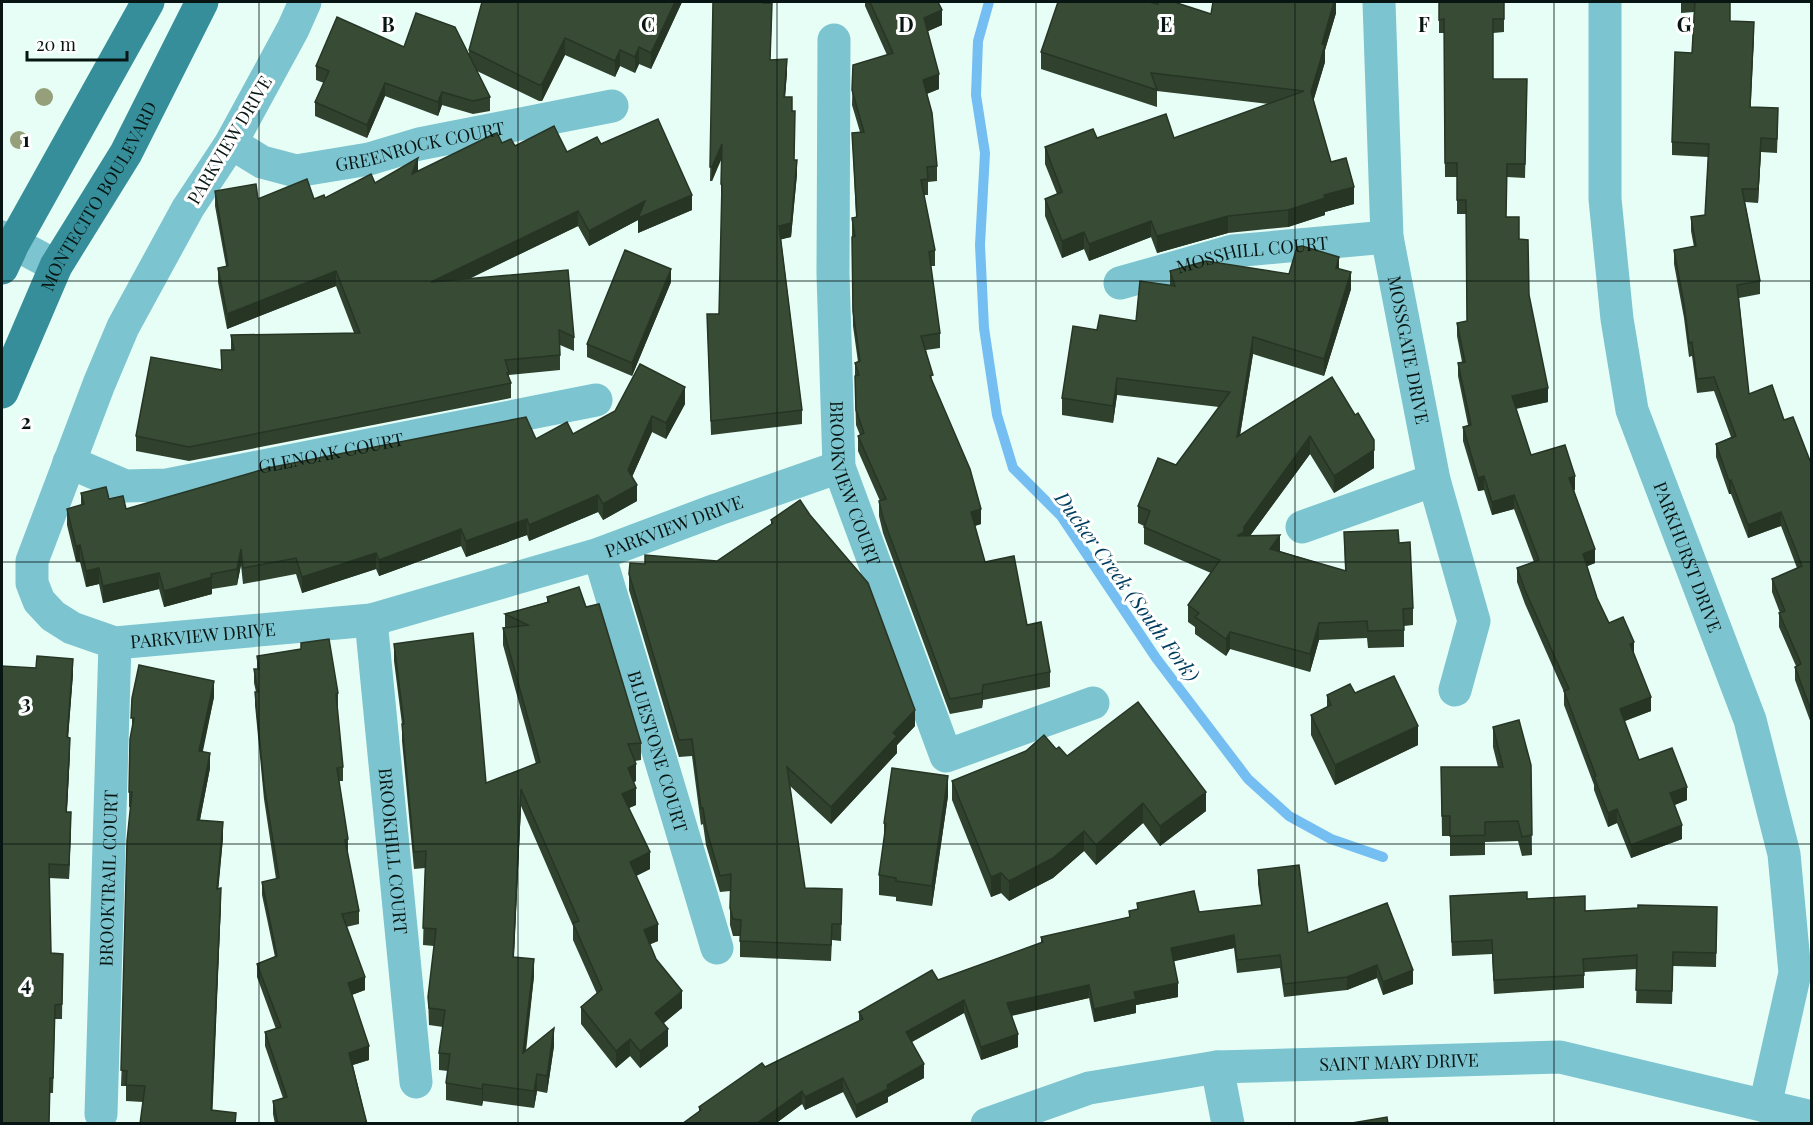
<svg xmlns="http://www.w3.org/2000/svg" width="1813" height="1125" viewBox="0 0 1813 1125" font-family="'Playfair Display',serif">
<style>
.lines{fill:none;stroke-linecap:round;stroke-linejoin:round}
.stream{stroke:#75bef2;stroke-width:10}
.minor{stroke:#7cc4cf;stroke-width:33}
.major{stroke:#368e9a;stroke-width:33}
.tree{fill:#959f79}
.wall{fill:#30412e}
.shaded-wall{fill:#273525}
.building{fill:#384c35;stroke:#273525;stroke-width:1.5}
.grid{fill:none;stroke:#071612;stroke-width:1.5;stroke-opacity:0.55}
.labels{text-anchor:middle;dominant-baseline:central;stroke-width:6;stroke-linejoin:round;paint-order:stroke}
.street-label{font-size:18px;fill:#071612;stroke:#fff}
.water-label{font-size:20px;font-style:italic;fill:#013e60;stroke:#fff}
.grid-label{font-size:20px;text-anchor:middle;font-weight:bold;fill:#071612;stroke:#fff;stroke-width:6;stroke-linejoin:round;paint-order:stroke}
</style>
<rect width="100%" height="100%" fill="#e6fef6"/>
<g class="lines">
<!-- stream -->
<path class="stream" d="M989,2L978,41L976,95L985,153L980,245L984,328L997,415L1013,468L1061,516L1156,658L1248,779L1289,816L1331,839L1383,857"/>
<!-- minor -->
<g class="minor">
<path id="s1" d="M305,2L293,29L231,143L188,208L123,327L99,384L32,561V583L39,601L53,616L72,628L115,643L371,620L599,554L716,510L839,467"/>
<path id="s2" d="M1379,2L1387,237L1434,480L1474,621L1455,690"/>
<path id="s3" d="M1605,2V199L1617,319L1632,410L1750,720L1784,854L1795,973L1765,1106"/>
<path id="s4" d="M834,40L833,274L839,467L946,756L1093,703"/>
<path id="s5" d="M231,143L262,162L296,171L369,159L419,144L612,106"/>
<path d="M2,237L56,266"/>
<path id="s6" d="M1120,283L1233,251L1387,237"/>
<path id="s7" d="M69,462L125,486L167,485L596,400"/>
<path d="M1302,527L1434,480"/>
<path id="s8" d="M599,554L717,948"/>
<path id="s9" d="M371,620L416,1082"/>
<path d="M1217,1067L1228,1124"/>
<path id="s10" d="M101,1114L115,643"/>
<path id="s11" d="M987,1124L1089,1088L1217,1067L1560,1057L1812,1117"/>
</g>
<!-- major -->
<g class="major">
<path d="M2,268L13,244L148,2"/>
<path id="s12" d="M2,392L56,266L126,153L202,2"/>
</g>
</g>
<!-- trees -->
<g class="tree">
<circle cx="44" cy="97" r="9"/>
<circle cx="19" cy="140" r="9"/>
</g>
<!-- wall -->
<g class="wall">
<path d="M682,2L651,69L639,64L635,73L620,66L615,77L565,55L542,101H539L477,71L490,97V111L473,114L442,105L438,116L385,96L367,138L315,116V102L324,83L316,80V66L404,47L469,54V50Z"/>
<path d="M713,2H764V3L772,17L770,59L787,72L785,97L792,111L795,125L794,160L797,174L791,237L781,239L802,410V424L711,435L707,314H719L722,197L721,198V158L712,181H710Z"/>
<path d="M865,2H938L942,25L928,31L939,89L927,94L937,166V181L928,182V195H924L935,250V266H931L940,333V348L926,350L933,384L981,524L975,526L985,562L1027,625L1050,672V687L983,700L982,708L950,714L883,533L879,516V501H880L858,451V436L860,435L856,425L855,391V363L858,362L853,326L852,252V218L856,217L852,133L860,132L852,105L853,65L887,55L865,6Z"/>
<path d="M1336,2V13L1325,50V62L1313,101L1331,162L1354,204L1325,212V215L1288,227L1228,233L1157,253L1151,237L1089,261L1084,249L1062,258L1045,216V199L1057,194L1045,164V147L1097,138H1174L1269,104L1157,91V107L1041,69V52L1158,4L1211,14Z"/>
<path d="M1439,2H1504V32L1493,33V79L1527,93L1525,178L1507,177L1506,217L1519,239L1548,402L1516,409L1531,455L1575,490H1574L1595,563L1587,566L1597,598L1609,623L1634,654L1651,711L1624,721L1639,760L1687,800L1674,805L1682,839L1631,858L1617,823L1608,827L1594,790V785L1564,705V692L1525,604L1517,582V568L1534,562L1514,509L1492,515L1484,490L1478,491L1463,441V427L1468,425L1458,376V363L1462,362L1457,336V323L1467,321L1466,214H1457V177H1445L1444,33H1439Z"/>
<path d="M1681,2H1730V21L1754,36L1750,107L1778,122L1777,153L1761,152L1758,203L1745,202L1760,281V294L1739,298L1749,394L1784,420L1812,466V726L1795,680V667L1796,666L1779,627V613H1780L1772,592V579L1797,568L1781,526L1748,538L1731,494H1729L1716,457V444L1731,437L1714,391L1697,393L1692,356L1689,357L1684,318L1674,264V250L1694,247L1691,231V217L1705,215L1708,157L1672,155V142L1692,53L1694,12L1681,13Z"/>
<path d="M502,143L567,152L601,144L692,210L638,233V220L589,246L578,226L469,279L574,337V351L560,345V370L509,375V379L511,383V398L189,461L136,451V436L221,370V350H231V335L354,333L336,286L227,329L218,282V268L226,266L215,206V191L258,199L325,198L418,171Z"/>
<path d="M1339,269L1351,289L1324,376L1253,354L1240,435L1332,377L1374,468L1334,493L1310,454L1250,536L1280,551L1345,571L1344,532L1399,543L1413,608V625L1404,626V647L1368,648L1367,638L1319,640L1310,672L1230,649L1226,656L1195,634V627L1188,622V605L1211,573L1144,544V526L1138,523V506L1176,465L1219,407L1117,395L1113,423L1062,415V398L1097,330L1136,321L1170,285V271L1289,274Z"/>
<path d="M671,282L632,376L587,357V344Z"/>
<path d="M685,404L666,439L652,432L632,477L637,501L603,520L598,512L529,541L527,535L466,557L461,546L379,576L376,569L302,593L296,574L243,584L241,565L237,585L212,589V594L164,607L159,589L103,603L99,584L86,587L80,562H76L67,525V509L81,505V493L109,499L126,509L536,439L573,434Z"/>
<path d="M771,520L915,726L897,745V753L831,824L790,786L805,888L842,906L841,941L832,940L831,961L740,957V936H733L730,925V891L720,892L706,845L703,824L701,825L692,756L679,757L629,590V574L645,564L717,561L771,525Z"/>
<path d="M547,597L586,607L641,743V760L635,761L636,781L634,782L636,805L629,808L650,869L636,876L658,941L650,944L656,959L682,1008L664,1023L668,1046L640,1068L630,1056L616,1068L581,1024V1007L597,994L573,940V926L521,806L514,957L534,976L526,1052L554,1046L547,1093L537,1091L534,1108L483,1101L482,1106L446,1100V1083L448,1071L439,1070V1053L443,1027L429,1025L428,997L434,946L423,945L425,868L414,869L402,741V724L394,661V644L486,783L536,764L503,645V628H505V614L547,602Z"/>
<path d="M301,643L338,693V707H337L343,767V781H339L348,839V853H347L359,911V924L346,927L365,990L352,995L369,1060L353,1065L367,1124H275L273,1114V1101L283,1098L265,1046V1032L276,1029L257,977V964L275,957L262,895V882L276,879L264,799L255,705V692H256L254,683V669H257V656L301,649Z"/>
<path d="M36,668L73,674L68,737L70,752L67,812L71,827L69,879L49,878L51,953L63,954L62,1019H55L53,1093H50Z"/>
<path d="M1355,693L1418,745L1335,785L1311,735V715L1327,708V695Z"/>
<path d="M214,697L203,751L210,768L200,820L223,838L218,888L221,903L212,1110L236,1124L143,1102L126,1101V1086H121L131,808L129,807V792L132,733V698Z"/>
<path d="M1493,727L1531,765L1532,855L1522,856L1518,841L1485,842V855L1450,856V836H1442L1441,767H1498L1493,747Z"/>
<path d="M1056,749L1067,756L1206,811L1160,846L1143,823L1096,865L1084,851L1053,878L1009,901L1001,893L991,897L952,800V781Z"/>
<path d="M948,796L932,906L896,901V897L879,895V875L884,839V823Z"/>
<path d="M1258,870L1308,933L1387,903L1413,984L1383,995L1377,978L1347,990L1284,997L1280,968L1237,973L1234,948L1173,961L1178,997L1136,1005V1013L1094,1022L1089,998L1012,1015L1018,1047L981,1060L964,1013L912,1042L924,1078L888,1097V1102L856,1118L843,1092L805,1110L802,1104L775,1124H682L699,1112V1107L765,1067L859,1021V1012L938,980L1041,943V937L1129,917V911L1137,910V903L1199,912L1261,905L1258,884Z"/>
<path d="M1450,896L1527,899L1585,911L1717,907L1716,967L1673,966L1672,1004L1636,1003L1637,969L1584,972V988L1494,994L1492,954L1452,956Z"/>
</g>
<!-- shaded-wall -->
<g class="shaded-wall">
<path d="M675,2H682L651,69V53Z"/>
<path d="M1334,2H1336V13L1325,50V62L1311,109V92L1322,44Z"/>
<path d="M942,10V25L924,33V18Z"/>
<path d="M1754,22V36L1750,121V107Z"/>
<path d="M565,38V55L542,101V84Z"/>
<path d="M639,47V64L635,73V57Z"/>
<path d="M620,50V66L615,77V61Z"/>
<path d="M787,59V72L784,110V97Z"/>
<path d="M939,74V89L923,95V80Z"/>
<path d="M385,83V96L367,138V125Z"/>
<path d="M442,92V105L438,116V102Z"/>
<path d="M1761,138V152L1758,203V189Z"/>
<path d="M722,144V158L712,181V167Z"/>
<path d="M418,158V173L412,174Z"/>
<path d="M797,160V174L791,237L779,240V226Z"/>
<path d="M1354,187V204L1325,212V215L1288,227V210L1324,195Z"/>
<path d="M692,195V210L638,233V220L589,246V231L645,201Z"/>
<path d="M578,211V226L431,297V282Z"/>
<path d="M1228,216V233L1157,253V236Z"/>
<path d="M1151,221V237L1089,261V244Z"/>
<path d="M1084,232V249L1062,258V241Z"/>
<path d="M1339,257V275L1336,268Z"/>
<path d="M671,269V282L632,376V363Z"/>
<path d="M336,271V286L227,329V314Z"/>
<path d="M1351,272V289L1324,376V359Z"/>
<path d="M1253,337V354L1237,454V437Z"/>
<path d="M1117,378V395L1113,423V406Z"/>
<path d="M685,387V404L666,439V423Z"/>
<path d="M1548,388V402L1512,409V396Z"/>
<path d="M652,416V432L628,486V470Z"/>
<path d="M1310,436V454L1244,544L1237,536Z"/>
<path d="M1374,450V468L1334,493V476Z"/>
<path d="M1484,476V490L1478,491V478Z"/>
<path d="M1575,476V490L1569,492V478Z"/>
<path d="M1731,480V494H1729V481Z"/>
<path d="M637,485V501L603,520V504Z"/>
<path d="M598,495V512L529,541V525Z"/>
<path d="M1514,495V509L1492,515V502Z"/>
<path d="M981,509V524L971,527V512Z"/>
<path d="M1781,512V526L1748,538V525Z"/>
<path d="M527,519V535L466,557V541Z"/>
<path d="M461,529V546L379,576V560Z"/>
<path d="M1280,535V552L1270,549Z"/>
<path d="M80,545V562H76V546Z"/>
<path d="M241,549V565L237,585V569Z"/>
<path d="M1595,549V563L1583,568V554Z"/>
<path d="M376,553V569L302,593V577Z"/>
<path d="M99,568V584L86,587V571Z"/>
<path d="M159,573V589L103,603V586Z"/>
<path d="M212,577V594L164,607V591Z"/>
<path d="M1319,623V640L1310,672V654Z"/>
<path d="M1230,632V649L1226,656V639Z"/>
<path d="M1634,642V656L1630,644Z"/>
<path d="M73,659V674L67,752V737Z"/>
<path d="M214,681V697L199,766V751Z"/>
<path d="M983,685V700L982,708V693Z"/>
<path d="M1651,697V711L1620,723V709Z"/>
<path d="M915,710V726L897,745V753L831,824V807L893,733Z"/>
<path d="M1418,726V745L1335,785V765Z"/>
<path d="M70,738V752L66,826V812Z"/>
<path d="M210,753V768L197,835V820Z"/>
<path d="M636,764V781L628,785V768Z"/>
<path d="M948,776V796L932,906V886Z"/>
<path d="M1687,787V800L1670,807V793Z"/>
<path d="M636,788V805L622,811V794Z"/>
<path d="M521,789V806L513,974V957Z"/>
<path d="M1206,792V811L1160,846V826Z"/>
<path d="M1143,803V823L1096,865V845Z"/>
<path d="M1617,809V823L1608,827V813Z"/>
<path d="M71,812V827L69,879V865Z"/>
<path d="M223,822V838L217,904V889Z"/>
<path d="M1682,825V839L1631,858V845Z"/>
<path d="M1084,831V851L1053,878L1009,901V881Z"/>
<path d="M650,852V869L630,879V862Z"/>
<path d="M1001,873V893L991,897V877Z"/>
<path d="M221,888V903L212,1124L211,1110Z"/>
<path d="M658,924V941L644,947V930Z"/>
<path d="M1234,935V948L1171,962V948Z"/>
<path d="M534,959V976L523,1070V1053Z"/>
<path d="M1377,965V978L1347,990V977Z"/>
<path d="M1413,970V984L1383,995V982Z"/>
<path d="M365,977V990L348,996V983Z"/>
<path d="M1178,983V997L1136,1005V1013L1094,1022V1009L1134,992Z"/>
<path d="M1089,985V998L1007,1017V1003Z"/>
<path d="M682,991V1008L655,1030V1013Z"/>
<path d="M964,1000V1013L906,1045V1032Z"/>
<path d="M554,1028V1046L547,1093V1076Z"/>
<path d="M668,1029V1046L640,1068V1051Z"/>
<path d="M1018,1034V1047L981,1060V1047Z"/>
<path d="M630,1039V1056L616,1068V1051Z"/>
<path d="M369,1046V1060L349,1066V1053Z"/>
<path d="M924,1064V1078L888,1097V1102L856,1118V1105L887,1085Z"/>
<path d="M537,1074V1091L534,1108V1091Z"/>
<path d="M843,1078V1092L805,1110V1097Z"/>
<path d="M483,1084V1101L482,1106V1089Z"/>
<path d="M802,1091V1104L775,1124H756Z"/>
</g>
<!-- building -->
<g class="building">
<path d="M482,2H675L651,53L639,47L635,57L620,50L615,61L565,38L542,84L539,85L469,50Z"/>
<path d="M713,2H763V3H772L770,60L787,59L784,97H792V111H795L794,160H797L791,223L779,226L802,410L711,421L707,314H719L722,184H721L722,144L712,167H710Z"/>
<path d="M870,2H938L942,10L924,18L939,74L923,80L932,113L937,166L927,167L928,179L921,180L935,250L929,252L940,333L921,336L933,375L930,376L970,469L981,509L971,512L985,562L1014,556L1027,625L1041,622L1050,672L983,685L982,693L950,699L883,518L879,501L886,499L858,436L864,433L856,410L855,376L859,375L855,363L860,361L853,311L852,237L855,236L852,218L857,217L852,133L864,132L852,90L853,65L893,53Z"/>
<path d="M1058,2H1149L1158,4V2H1174L1211,14L1213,2H1334L1322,44L1325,45L1311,92L1331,162L1346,158L1354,187L1324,195L1325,198L1288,210L1228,216L1157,236L1151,221L1089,244L1084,232L1062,241L1045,199L1062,192L1045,147L1093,129L1097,138L1166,114L1174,138L1304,91L1151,73L1157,90L1041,52Z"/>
<path d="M1439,2H1504V19H1493V79H1527L1525,164H1507L1506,217H1519V239L1528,240L1529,295L1548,388L1512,396L1531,455L1565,445L1575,476L1569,478L1595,549L1583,554L1597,598L1609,623L1623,617L1634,642L1630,644L1651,697L1620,709L1639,760L1672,748L1687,787L1670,793L1682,825L1631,845L1617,809L1608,813L1594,777L1596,776L1564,691L1569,689L1525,590L1517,568L1539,560L1514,495L1492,502L1484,476L1478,478L1463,427L1471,425L1458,363L1465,362L1457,323L1467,321L1466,200H1457V163H1445L1444,19L1439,20Z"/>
<path d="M1695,2H1730V21L1754,22L1750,107L1778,108L1777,139L1761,138L1758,189H1742L1760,281L1737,285L1749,394L1772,385L1784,420L1793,417L1812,466V713L1795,667L1801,664L1779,613L1785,611L1772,579L1802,566L1781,512L1748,525L1731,480L1729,481L1716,444L1736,436L1714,377L1697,379L1692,342L1689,343L1684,304L1674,250L1696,246L1691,217L1705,215L1709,144L1672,142L1675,52L1692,53Z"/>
<path d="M416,13L455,27L490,97L473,101L442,92L438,102L385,83L367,125L315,102L329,71L316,66L337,17L404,47Z"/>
<path d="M658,119L692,195L638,218L645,201L589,231L578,211L431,282L568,270L574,337L559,330L560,355L505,360L509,372L507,373L511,383L189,447L136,436L151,357L222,370L221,350H234L231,335L360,333L336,271L227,314L218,268L228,266L215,191L256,184L258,199L307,179L314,199L324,195L325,198L371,174L375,183L418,158L412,174L494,134L497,133L502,143L511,139L515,146L554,126L567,152L597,137L601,144Z"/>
<path d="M1302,246L1339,257L1336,268L1351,272L1324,359L1253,337L1237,437L1332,377L1355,415L1358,413L1374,440V450L1334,476L1310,436L1244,527V532L1237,536L1280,535L1270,549L1346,571L1344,532L1398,530L1399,543L1410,542L1413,608L1403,609L1404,630L1368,631L1367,621L1319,623L1310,654L1230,632L1226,639L1195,617L1199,613L1188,605L1220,560L1144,527L1150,511L1138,506L1158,458L1176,465L1230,392L1117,378L1113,406L1062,398L1073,326L1097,330L1100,315L1136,321L1140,281L1175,286L1170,271L1206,261L1289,274L1297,247Z"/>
<path d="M625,250L671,269L632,363L587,344Z"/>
<path d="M640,364L685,387L666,423L652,416L628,470L637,485L603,504L598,495L529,525L527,519L466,541L461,529L379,560L376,553L302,577L296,558L243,568L241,549L237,569L211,574L212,577L164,591L159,573L103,586L99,568L86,571L80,545L76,546L67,509L84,504L81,493L106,487L109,499L123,496L126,509L268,468L526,417L536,439L567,422L573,434L615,411Z"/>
<path d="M800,500L810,515L868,583L915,710L893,733L897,736L831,807L787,767L805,888L842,889L841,924H832L831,945L740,941L741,920L733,919L730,908L731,874L720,876L706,828L703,808H701L692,739L679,740L629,574L630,563L645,564V555L717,561L773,523L771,520Z"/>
<path d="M579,587L586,607L599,604L641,743L628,744L636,764L628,768L636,788L622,794L650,852L630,862L658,924L644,930L656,959L682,991L655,1013L668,1029L640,1051L630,1039L616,1051L581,1007L602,989L573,923L579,921L521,789L513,957L534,959L523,1053L554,1028L547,1076L537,1074L534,1091L483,1084L482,1089L446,1083L450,1054L439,1053L445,1010L429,1008L428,997L436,929L423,928L426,851L414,852L402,724H404L394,644L473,633L486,783L540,762L503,628L528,625L505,614L549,602L547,597Z"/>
<path d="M329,639L338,693L336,694L343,767L337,768L348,839L345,840L359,911L342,914L365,977L348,983L369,1046L349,1053L367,1124H278L273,1101L287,1097L265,1032L281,1027L257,964L277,956L262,882L279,878L264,785L255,692H258L254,669H259L257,656L301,649V643Z"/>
<path d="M37,656L73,659L67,737L70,738L66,812H71L69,865L49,864L51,953L63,954L62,1004L55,1005L53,1078H50L49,1124H2V666L36,668Z"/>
<path d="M139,665L214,681L199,751L210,753L197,820L223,822L217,889L221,888L211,1110L236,1113L235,1124H140L145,1086L126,1085L127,1071L121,1070L127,841L132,792H129L130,739L134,718H131L132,698Z"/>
<path d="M1394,676L1418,726L1335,765L1311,715L1331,705L1327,695L1350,684L1355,693Z"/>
<path d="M1138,702L1206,792L1160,826L1143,803L1096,845L1084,831L1053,858L1009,881L1001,873L991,877L952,781L1026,751L1044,735L1056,749L1059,747L1067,756Z"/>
<path d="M1519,720L1531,765L1532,835L1522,837L1518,821L1485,822V835L1450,836V816H1442L1441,767H1503L1493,727Z"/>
<path d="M892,768L948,776L932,886L896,881V878L879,875L886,824L884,823Z"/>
<path d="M1299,865L1308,933L1387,903L1413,970L1383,982L1377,965L1347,977L1284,984L1280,955L1237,960L1234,935L1171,948L1178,983L1134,992L1136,999L1094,1009L1089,985L1007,1003L1018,1034L981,1047L964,1000L906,1032L924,1064L887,1085L888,1089L856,1105L843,1078L805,1097L802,1091L756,1124H682L701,1110L699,1107L762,1063L765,1067L863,1019L859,1012L932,970L938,980L1043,942L1041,937L1130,917L1129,911L1138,909L1137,903L1194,891L1199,912L1262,905L1258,870Z"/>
<path d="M1527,892V899L1585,896V911L1638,908V905L1717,907L1716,953L1673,952L1672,991L1636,990L1637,955L1583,959L1584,975L1494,980L1492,940L1452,942L1450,896Z"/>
<path d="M1387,1117L1388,1124H1346Z"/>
</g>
<!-- grid -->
<path class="grid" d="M259,2V1124M518,2V1124M777,2V1124M1036,2V1124M1295,2V1124M1554,2V1124M2,281H1812M2,562H1812M2,844H1812"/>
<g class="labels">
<!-- street labels -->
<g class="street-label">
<text transform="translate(229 140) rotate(-59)">PARKVIEW DRIVE</text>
<text stroke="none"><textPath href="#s5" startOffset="198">GREENROCK COURT</textPath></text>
<text stroke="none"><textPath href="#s12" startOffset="219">MONTECITO BOULEVARD</textPath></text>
<text stroke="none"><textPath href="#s6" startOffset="136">MOSSHILL COURT</textPath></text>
<text stroke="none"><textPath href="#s2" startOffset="350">MOSSGATE DRIVE</textPath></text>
<text stroke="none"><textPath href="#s7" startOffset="270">GLENOAK COURT</textPath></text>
<text stroke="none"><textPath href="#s4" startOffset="446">BROOKVIEW COURT</textPath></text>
<text stroke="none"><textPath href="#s1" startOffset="1328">PARKVIEW DRIVE</textPath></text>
<text stroke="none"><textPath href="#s3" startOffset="567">PARKHURST DRIVE</textPath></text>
<text stroke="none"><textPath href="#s1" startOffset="842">PARKVIEW DRIVE</textPath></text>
<text stroke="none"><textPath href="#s8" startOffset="206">BLUESTONE COURT</textPath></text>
<text stroke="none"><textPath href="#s9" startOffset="232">BROOKHILL COURT</textPath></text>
<text stroke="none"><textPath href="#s10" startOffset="236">BROOKTRAIL COURT</textPath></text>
<text stroke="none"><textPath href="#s11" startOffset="420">SAINT MARY DRIVE</textPath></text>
</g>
<!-- water labels -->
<g class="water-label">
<text transform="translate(1128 586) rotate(54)">Ducker Creek (South Fork)</text>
</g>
</g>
<g class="grid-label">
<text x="388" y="32">B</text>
<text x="648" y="32">C</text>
<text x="906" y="32">D</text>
<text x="1166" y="32">E</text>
<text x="1424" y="32">F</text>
<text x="1684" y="32">G</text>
<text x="26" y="147">1</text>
<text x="26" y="429">2</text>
<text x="26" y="710">3</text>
<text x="26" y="991">4</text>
</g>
<!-- border -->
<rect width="1813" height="1125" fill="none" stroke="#071612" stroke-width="6"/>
<!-- scale -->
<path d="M27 51v9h100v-9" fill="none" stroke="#071612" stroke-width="3"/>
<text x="36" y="51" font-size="18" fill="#071612" stroke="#ffffff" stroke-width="4.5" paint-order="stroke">20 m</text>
</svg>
